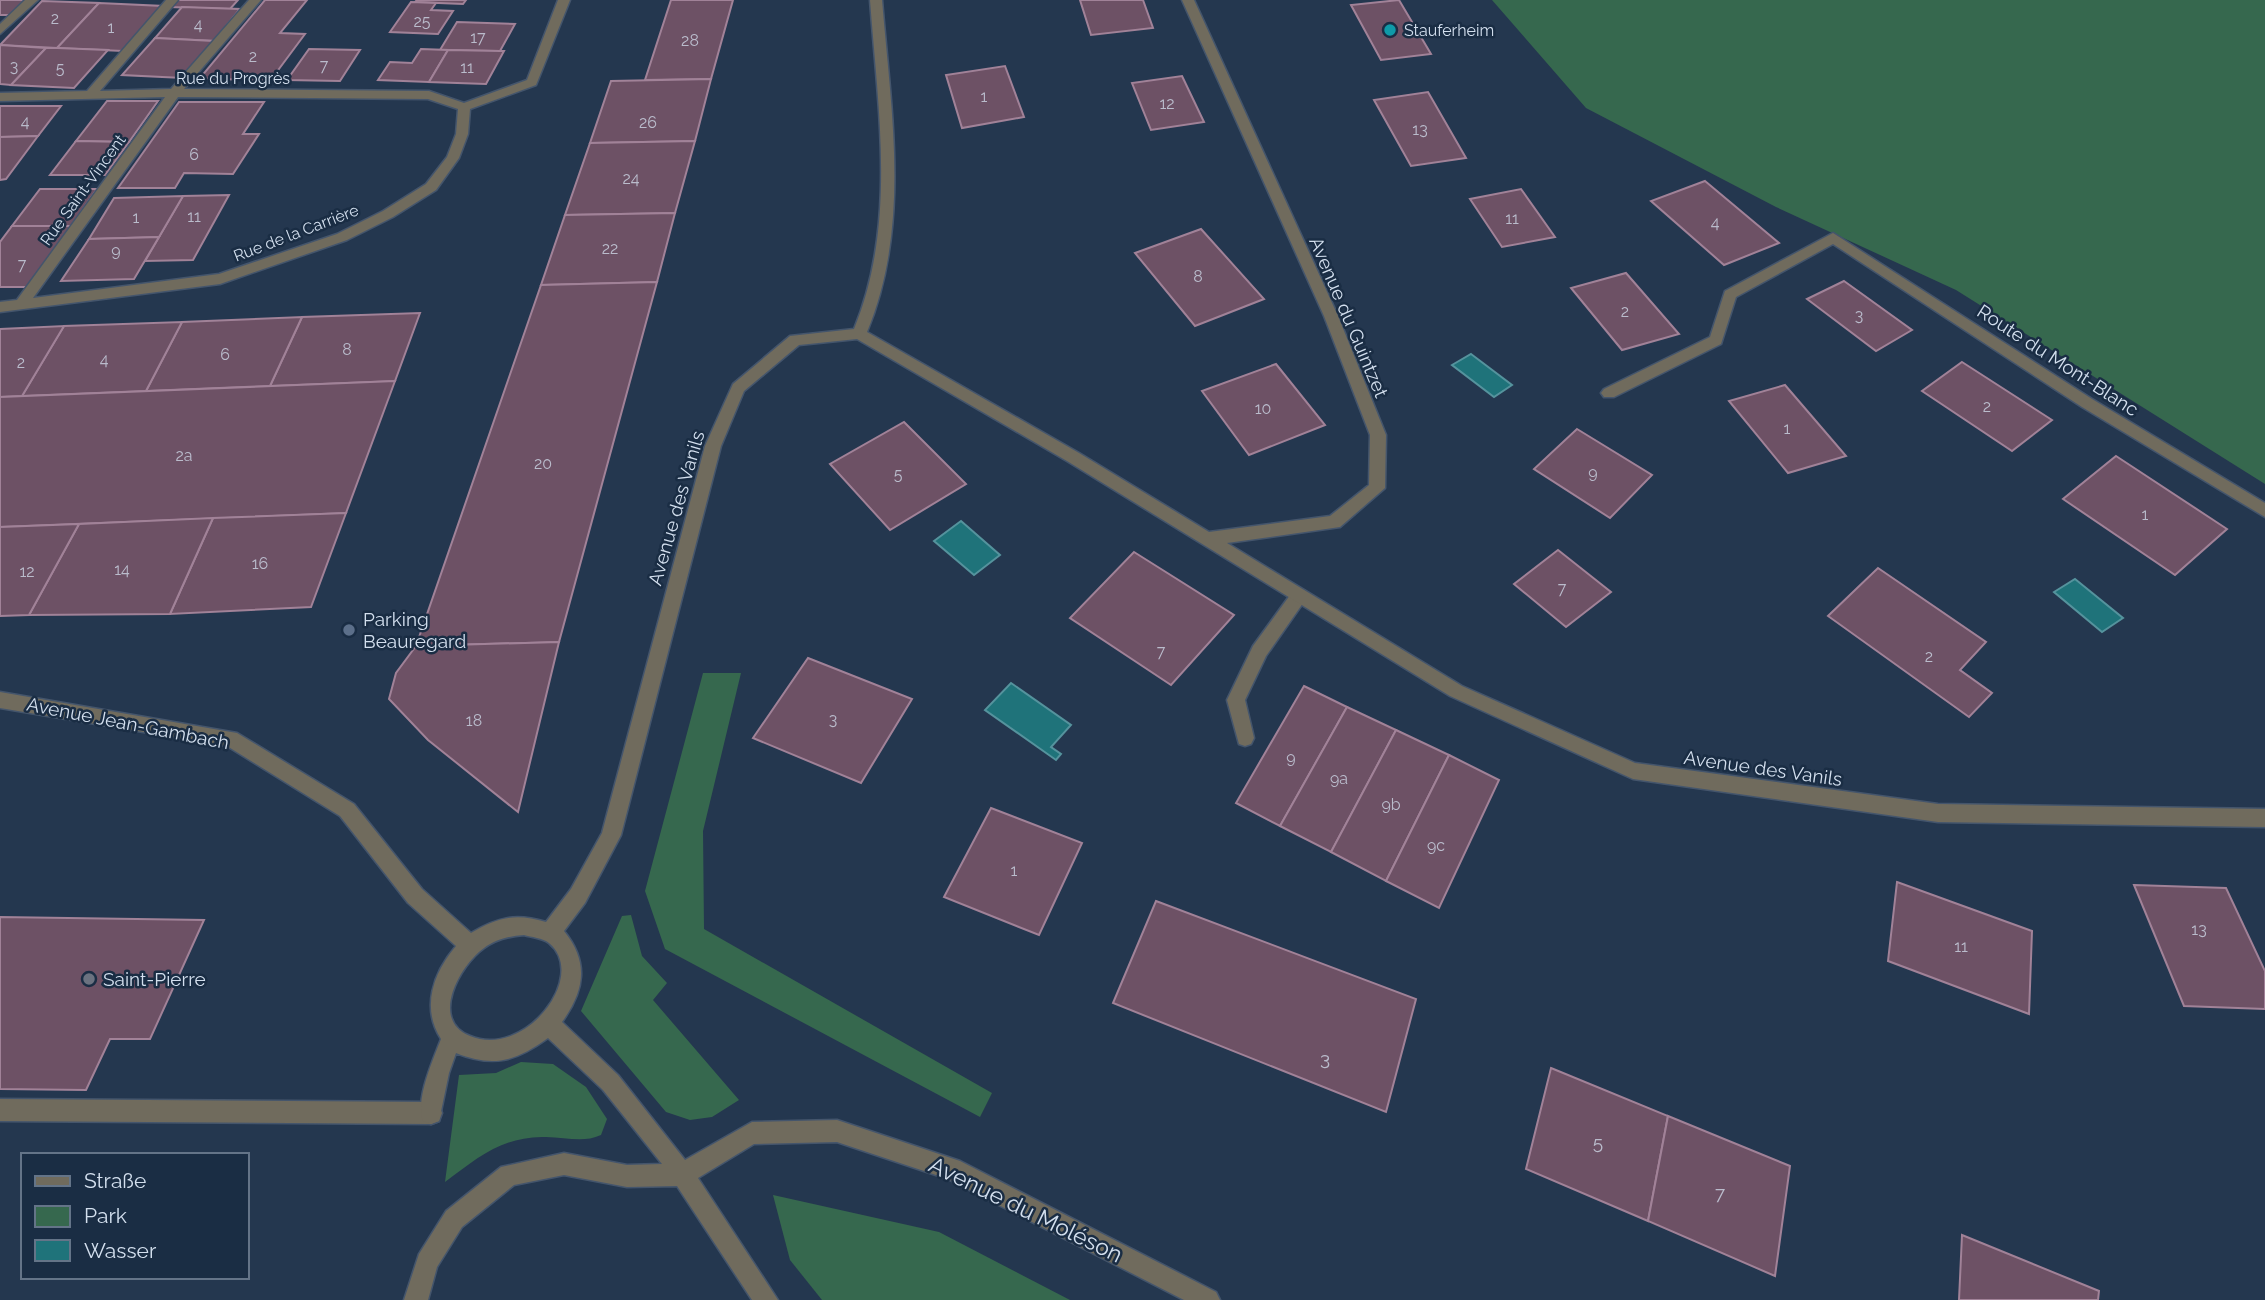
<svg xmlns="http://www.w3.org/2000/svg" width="2265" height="1300" viewBox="0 0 2265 1300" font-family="Raleway,sans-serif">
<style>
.green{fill:#36684e}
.water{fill:#1f737a;stroke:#55939d;stroke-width:2}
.building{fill:#6d5165;stroke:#a18298;stroke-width:2}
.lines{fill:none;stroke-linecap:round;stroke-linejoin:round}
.lane-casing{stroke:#44556c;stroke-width:3}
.street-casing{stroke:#44556c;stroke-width:3}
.lane{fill:#706b5d;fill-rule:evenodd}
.street{fill:#706b5d;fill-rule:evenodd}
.culture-dot{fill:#0f9aa8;stroke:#1a2d44;stroke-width:2.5}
.service-dot{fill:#5c6f8a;stroke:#1a2d44;stroke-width:2.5}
.worship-dot{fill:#6b7280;stroke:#1a2d44;stroke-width:2.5}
.labels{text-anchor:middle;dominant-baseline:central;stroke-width:5;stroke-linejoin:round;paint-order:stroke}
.number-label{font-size:16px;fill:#babccc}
.far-poi-label{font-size:16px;fill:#d3dfee;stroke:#1a2d44;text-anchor:start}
.far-street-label{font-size:16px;fill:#d3dfee;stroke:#1a2d44}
.street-label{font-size:19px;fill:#d3dfee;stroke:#1a2d44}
.poi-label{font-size:19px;fill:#d3dfee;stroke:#1a2d44;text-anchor:start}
.near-number-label{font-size:19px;fill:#babccc}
.near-street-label{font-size:23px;fill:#d3dfee;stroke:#1a2d44}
</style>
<rect width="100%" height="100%" fill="#24374f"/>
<!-- green -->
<g class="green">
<path d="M1492,0H2265V484L1956,290L1776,207L1586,108Z"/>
<path d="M703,673H741L703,831L704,929L992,1093L980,1117L665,949L645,891Z"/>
<path d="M631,915L642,956L667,983L653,1000L739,1100L712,1117L690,1120L666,1112L581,1011L622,916Z"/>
<path d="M521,1062L553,1064L586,1087L607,1119L601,1135C581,1144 564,1136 542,1137C499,1138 478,1158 445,1182L459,1075L496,1073Z"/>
<path d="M773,1195L939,1232L1070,1300H822L790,1260Z"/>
</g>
<!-- water -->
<g class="water">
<path d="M1471,354L1512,385L1494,397L1452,365Z"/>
<path d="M961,521L1000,555L974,575L934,541Z"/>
<path d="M2075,579L2123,618L2102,632L2054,592Z"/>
<path d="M1011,683L1071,725L1051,747L1061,754L1056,760L985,710Z"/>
</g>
<!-- building -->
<g class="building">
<path d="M0,0H25L10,15H0Z"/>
<path d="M176,0H238L230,9L170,7Z"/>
<path d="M265,0H307L280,33L305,34L270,81L200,78Z"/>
<path d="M417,0H466L463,4L415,2Z"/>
<path d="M671,0H733L711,79L645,80Z"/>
<path d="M1080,0H1143L1153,28L1091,35Z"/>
<path d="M1399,0L1431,54L1381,60L1351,5Z"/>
<path d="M42,1L99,3L57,48L0,45Z"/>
<path d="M411,2L436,3L431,10L453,11L438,34L390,32Z"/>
<path d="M99,3L163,6L123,51L57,48Z"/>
<path d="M182,7L240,9L214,41L155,38Z"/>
<path d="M457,22L515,24L500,51L440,50Z"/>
<path d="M155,38L214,41L183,78L122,75Z"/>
<path d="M0,45L46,48L11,85L0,84Z"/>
<path d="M46,48H57L108,50L74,88L11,85Z"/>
<path d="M309,49L360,50L340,81L287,80Z"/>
<path d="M421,49L448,50L429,82L378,80L390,62L412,63Z"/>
<path d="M448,50L500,51H504L486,84L429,82Z"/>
<path d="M1005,66L1024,117L962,128L946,75Z"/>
<path d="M1182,76L1204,122L1151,130L1132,83Z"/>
<path d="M711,79L695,141L590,143L611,81Z"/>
<path d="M1428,92L1466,158L1411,166L1374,100Z"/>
<path d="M107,101H158L129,142L76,141Z"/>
<path d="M179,102H264L243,134H259L233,174L184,173L175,188H118Z"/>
<path d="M0,106H61L38,136L0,137Z"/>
<path d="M38,136L6,179L0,180V137Z"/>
<path d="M76,141L129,142L105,175H50Z"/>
<path d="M695,141L675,213L565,215L590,143Z"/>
<path d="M1705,181L1779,243L1724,265L1651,201Z"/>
<path d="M40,189H97L71,226H12Z"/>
<path d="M1521,189L1555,237L1502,247L1470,199Z"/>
<path d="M229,195L193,260L145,261L183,196Z"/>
<path d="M183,196L159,237L89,239L114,198Z"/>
<path d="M675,213L657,282L541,285L565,215Z"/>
<path d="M12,226H71L27,287H0V242Z"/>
<path d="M1201,229L1264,299L1195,326L1135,253Z"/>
<path d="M159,237L134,279L61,281L89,239Z"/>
<path d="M1626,273L1679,334L1622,350L1571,288Z"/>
<path d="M1844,281L1912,330L1876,351L1807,299Z"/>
<path d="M657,282L559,642L416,646L541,285Z"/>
<path d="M420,313L395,381L270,386L302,317Z"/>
<path d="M302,317L270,386L146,391L182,322Z"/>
<path d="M182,322L146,391L22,396L64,326Z"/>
<path d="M64,326L22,396L0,397V329Z"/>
<path d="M1962,362L2052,420L2012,451L1922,391Z"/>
<path d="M1276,364L1325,425L1249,455L1202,391Z"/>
<path d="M395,381L346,513L0,527V397Z"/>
<path d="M1785,385L1846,456L1788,473L1729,401Z"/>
<path d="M904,422L966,484L890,530L830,464Z"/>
<path d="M1577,429L1652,475L1610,518L1534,469Z"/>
<path d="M2116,456L2227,529L2175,575L2063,499Z"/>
<path d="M346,513L311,607L170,614L213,518Z"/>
<path d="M213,518L170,614L29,615L79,524Z"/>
<path d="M79,524L29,615L0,616V527Z"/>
<path d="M1558,550L1611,592L1566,627L1514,584Z"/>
<path d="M1134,552L1234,615L1171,685L1070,618Z"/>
<path d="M1878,568L1986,642L1960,670L1992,693L1969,717L1828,616Z"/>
<path d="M559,642L518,812L428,740L389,699L396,673L416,646Z"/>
<path d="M808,658L912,699L861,783L753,738Z"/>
<path d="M1304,686L1347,707L1280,826L1236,803Z"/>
<path d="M1347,707L1396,730L1331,852L1280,826Z"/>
<path d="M1396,730L1449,755L1386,881L1331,852Z"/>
<path d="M1449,755L1499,780L1439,908L1386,881Z"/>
<path d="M991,808L1082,843L1039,935L944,897Z"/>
<path d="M1897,882L2032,931L2029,1014L1888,961Z"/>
<path d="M2134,885L2226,888L2265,971V1009L2184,1006Z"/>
<path d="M1156,901L1416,999L1386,1112L1113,1003Z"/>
<path d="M0,917L204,920L150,1039H110L86,1090L0,1089Z"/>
<path d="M1551,1068L1668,1116L1648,1221L1526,1169Z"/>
<path d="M1668,1116L1790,1166L1775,1276L1648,1221Z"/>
<path d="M1962,1235L2099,1291L2098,1300H1959Z"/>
</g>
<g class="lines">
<defs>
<g id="lane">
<path d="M1299,589L1305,591L1308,596L1266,656L1245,700L1254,738L1251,744L1245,746L1239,744L1227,700L1253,646L1293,591Z"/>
<path d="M0,1099L431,1102L439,1105L442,1113L439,1121L431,1124L0,1121Z"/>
</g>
<g id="street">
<path d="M25,0H38L0,34V24Z"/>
<path d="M166,0H178L100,91L171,89L249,0H261L184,89L429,91L464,103L527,80L558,0H570L536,85L470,109L468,134L459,158L436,190L393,217L347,240L220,284L0,312V302L17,300L165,97L0,101V93L87,91ZM178,97L428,99L458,109L456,134L447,157L426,184L383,211L337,234L219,274L33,298Z"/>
<path d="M870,0H882C891,111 911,226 867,332L1079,453L1209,532L1330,516L1369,485L1370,435L1324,316L1182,0H1194L1338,316L1386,435L1385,488L1340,527L1227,543L1462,686L1635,763L1938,804L2265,809V827L1938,822L1633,779L1450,696L1067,461L857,339L799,345L744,391L721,446L621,835L585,903L564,931C589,962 585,990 562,1022L618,1075L685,1160L752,1122L837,1120L960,1161L1216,1292L1220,1300H1184L948,1179L837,1142L754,1144L698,1178L778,1300H752L677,1186L627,1187L564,1175L514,1185L462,1227L437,1267L428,1300H404L419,1254L446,1211L501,1167L564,1153L627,1165L662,1164L603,1090L548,1038C516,1061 494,1068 456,1053L449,1073L439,1121L431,1124L423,1121C415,1100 433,1060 441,1039C421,1008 433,973 456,946L408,903L340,816L227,746L0,708V692L237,733L354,804L422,889L471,933C498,917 516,913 546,922L571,889L602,833L705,446L733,384L790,336L854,329C897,225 878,109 870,0ZM524,935C531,937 543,938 549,943C589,976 525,1059 470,1036C429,1020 460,965 484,948C496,939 510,936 524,935Z"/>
<path d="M1833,233L2092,399L2265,503V517L2082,407L1833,244L1736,297L1721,344L1614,397H1604L1601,393L1604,389L1710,337L1725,291Z"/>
</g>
</defs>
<!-- lane casing -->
<use href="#lane" class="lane-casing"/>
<!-- street casing -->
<use href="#street" class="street-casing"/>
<!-- lane -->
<use href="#lane" class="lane"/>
<!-- street -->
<use href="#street" class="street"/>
</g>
<!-- markers -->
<circle class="culture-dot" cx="1390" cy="30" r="7"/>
<circle class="service-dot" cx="349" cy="630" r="7"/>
<circle class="worship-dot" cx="89" cy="979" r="7"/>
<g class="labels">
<!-- number labels -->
<g class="number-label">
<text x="55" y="18">2</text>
<text x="422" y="21">25</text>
<text x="198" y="24">4</text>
<text x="111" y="27">1</text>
<text x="478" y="37">17</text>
<text x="690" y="40">28</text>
<text x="253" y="56">2</text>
<text x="324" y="65">7</text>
<text x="14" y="66">3</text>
<text x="467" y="67">11</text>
<text x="60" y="68">5</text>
<text x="984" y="96">1</text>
<text x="1167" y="103">12</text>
<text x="25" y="121">4</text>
<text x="648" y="122">26</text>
<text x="1420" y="129">13</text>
<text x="194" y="154">6</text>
<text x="631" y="178">24</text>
<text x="194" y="216">11</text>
<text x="136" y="217">1</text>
<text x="1512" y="218">11</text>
<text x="1715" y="222">4</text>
<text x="610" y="248">22</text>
<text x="116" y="250">9</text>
<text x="22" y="264">7</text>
<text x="1198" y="276">8</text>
<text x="1625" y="311">2</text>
<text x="1859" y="315">3</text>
<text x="347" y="349">8</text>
<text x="225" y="354">6</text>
<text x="104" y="359">4</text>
<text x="21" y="362">2</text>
<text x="1987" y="406">2</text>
<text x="1263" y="408">10</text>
<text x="1787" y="428">1</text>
<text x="184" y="455">2a</text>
<text x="543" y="463">20</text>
<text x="1593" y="472">9</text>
<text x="898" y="474">5</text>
<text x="2145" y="514">1</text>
<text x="260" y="563">16</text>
<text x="122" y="569">14</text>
<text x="27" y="571">12</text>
<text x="1562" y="588">7</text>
<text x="1161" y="651">7</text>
<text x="1929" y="656">2</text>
<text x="833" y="719">3</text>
<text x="474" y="720">18</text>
<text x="1291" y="757">9</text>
<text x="1339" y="778">9a</text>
<text x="1391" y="804">9b</text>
<text x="1436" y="845">9c</text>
<text x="1014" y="870">1</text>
<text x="2199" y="929">13</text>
<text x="1961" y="946">11</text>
</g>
<!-- far-poi labels -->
<g class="far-poi-label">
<text x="1404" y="30">Stauferheim</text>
</g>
<!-- far-street labels -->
<g class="far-street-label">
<text x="233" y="78">Rue du Progrès</text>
<text transform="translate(83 190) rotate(-54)">Rue Saint-Vincent</text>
<text transform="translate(296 233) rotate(-21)">Rue de la Carrière</text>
</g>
<!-- street labels -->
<g class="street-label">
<text transform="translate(1349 317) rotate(67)">Avenue du Guintzet</text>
<text transform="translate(2058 360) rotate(33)">Route du Mont-Blanc</text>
<text transform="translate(676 508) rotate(-74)">Avenue des Vanils</text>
<text transform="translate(128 723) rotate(11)">Avenue Jean-Gambach</text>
<text transform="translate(1763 768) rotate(8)">Avenue des Vanils</text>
</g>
<!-- poi labels -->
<g class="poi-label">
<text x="363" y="619">Parking<tspan x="363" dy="22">Beauregard</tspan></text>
<text x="103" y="979">Saint-Pierre</text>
</g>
<!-- near-number labels -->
<g class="near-number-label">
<text x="1325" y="1058">3</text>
<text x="1598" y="1142">5</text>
<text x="1720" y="1193">7</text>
</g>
<!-- near-street labels -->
<g class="near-street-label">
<text transform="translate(1026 1209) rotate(26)">Avenue du Moléson</text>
</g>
</g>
<!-- legend -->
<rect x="21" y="1153" width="228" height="126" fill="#1a2d44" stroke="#647488" stroke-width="2"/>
<rect x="35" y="1176" width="35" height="10" fill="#706b5d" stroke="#647488" stroke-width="2"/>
<text x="84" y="1188" font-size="21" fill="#d3dfee">Straße</text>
<rect x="35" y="1206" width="35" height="21" fill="#36684e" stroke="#647488" stroke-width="2"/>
<text x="84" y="1223" font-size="21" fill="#d3dfee">Park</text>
<rect x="35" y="1240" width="35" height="21" fill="#1f737a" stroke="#647488" stroke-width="2"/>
<text x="84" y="1258" font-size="21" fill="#d3dfee">Wasser</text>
</svg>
